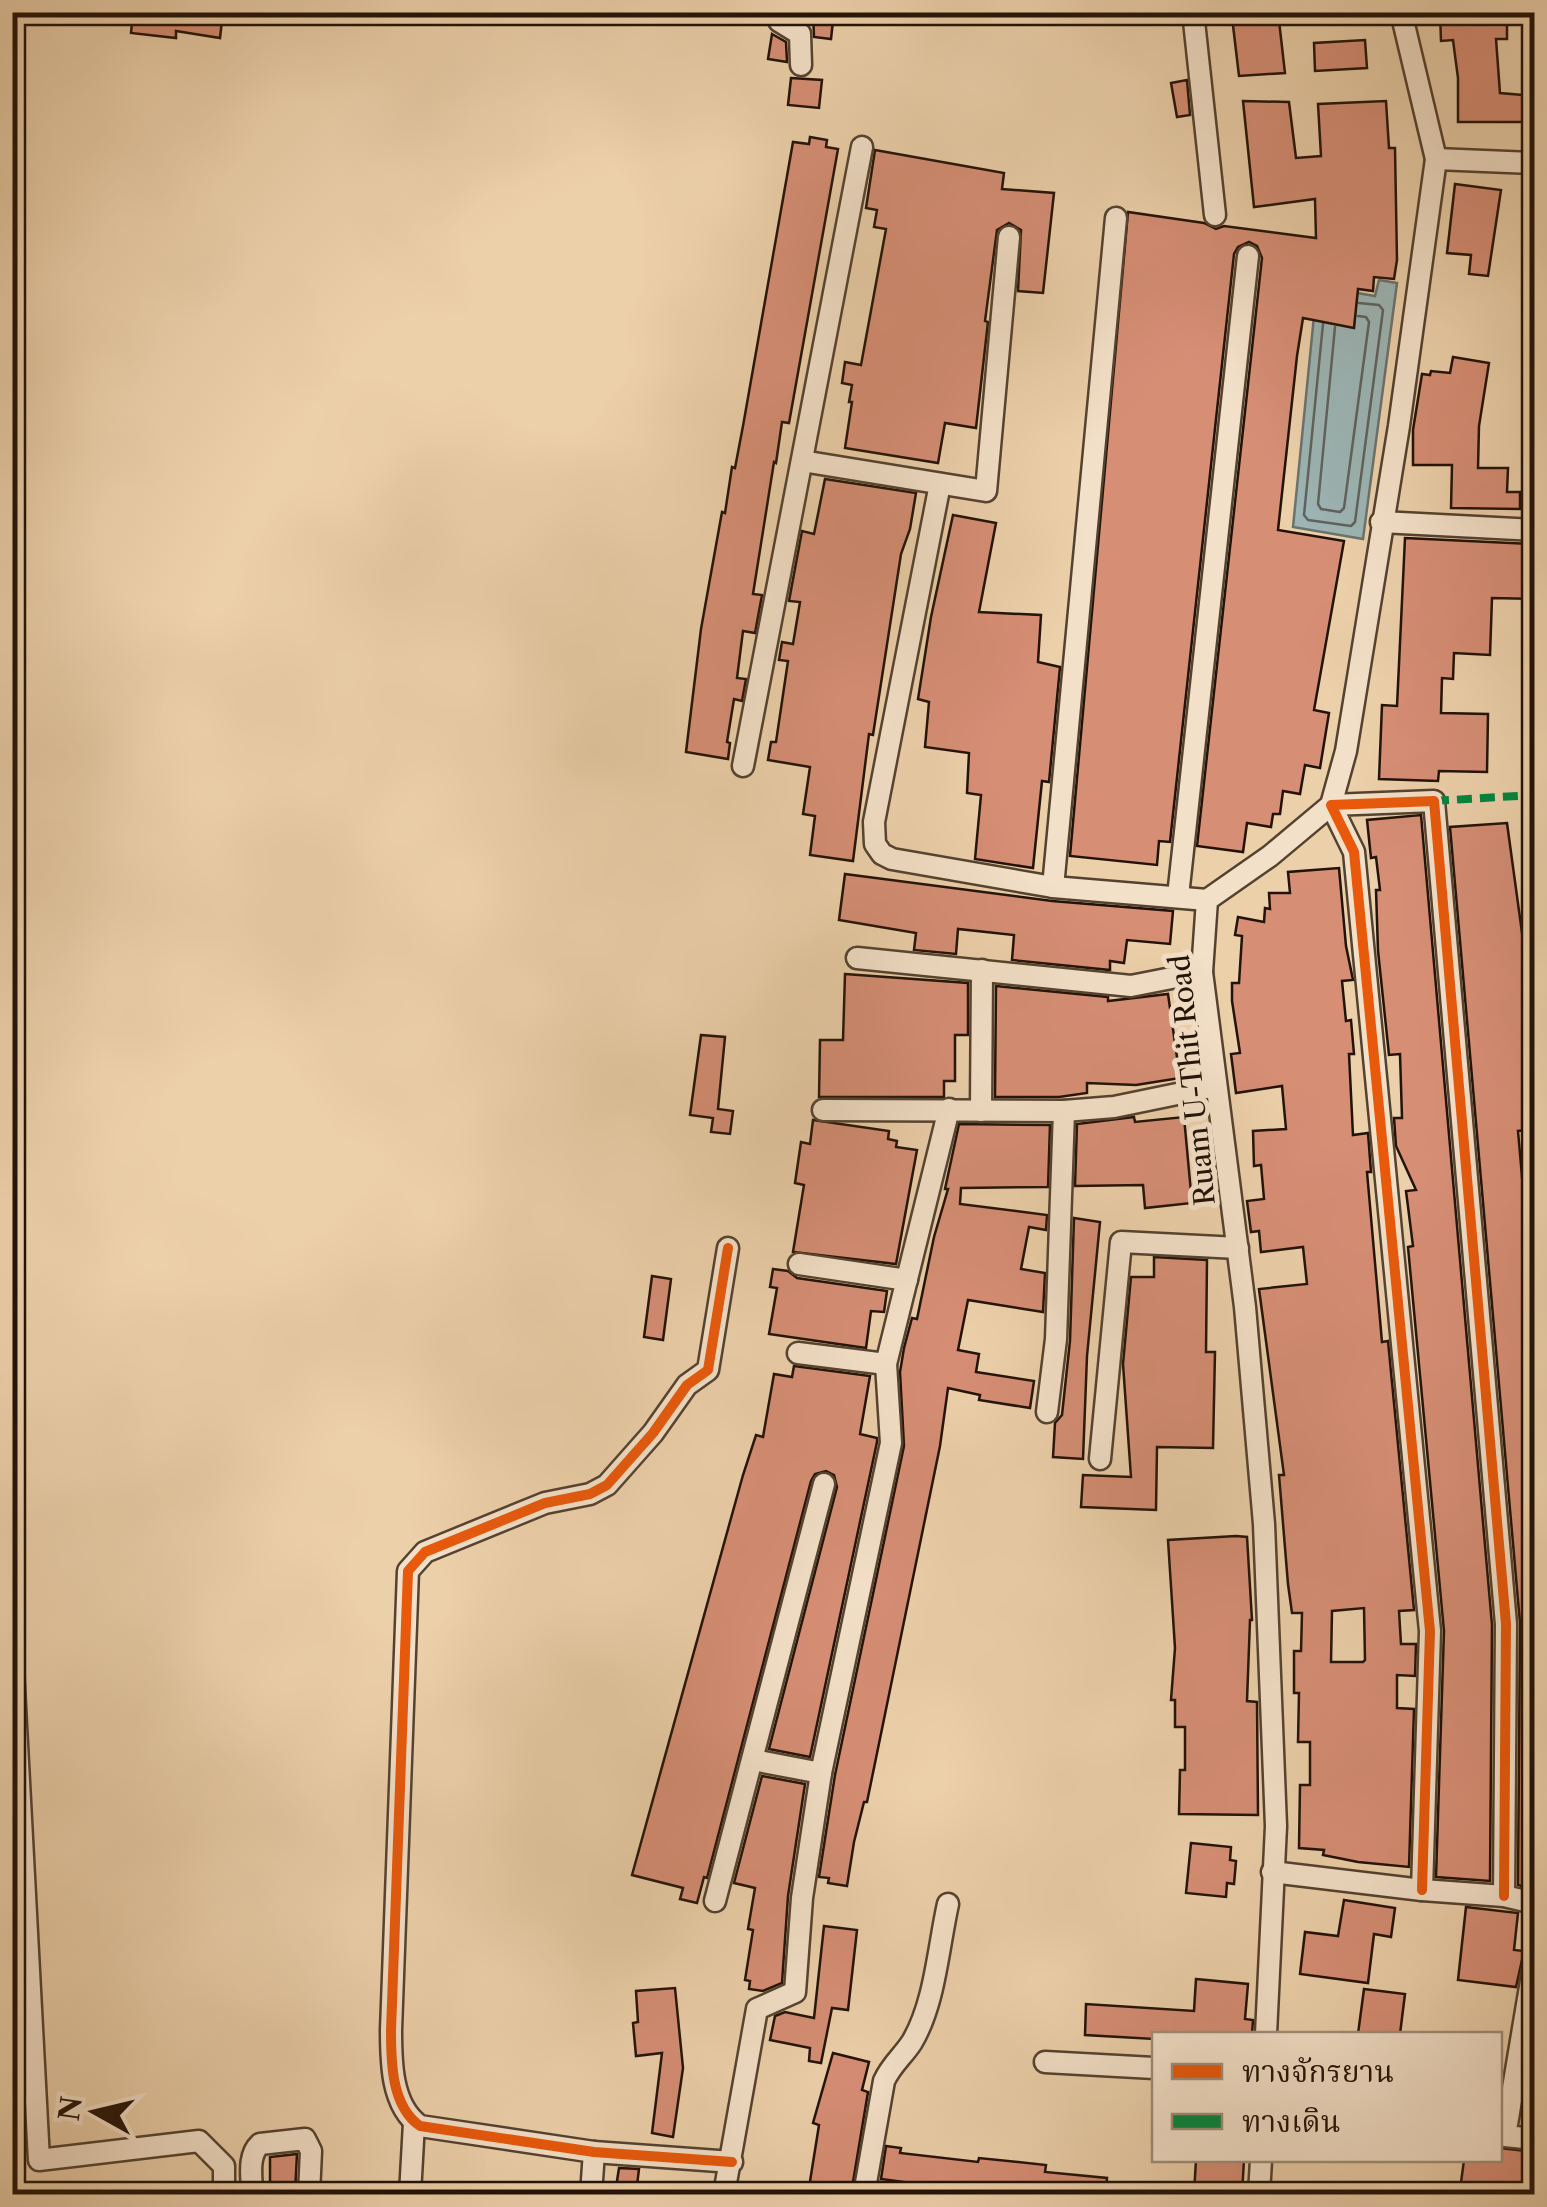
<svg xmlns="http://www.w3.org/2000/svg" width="1547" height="2207" viewBox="0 0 1547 2207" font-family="'Libre Caslon Text','Noto Serif Thai',serif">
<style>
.water{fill:#9cb4b3;stroke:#6b736e;stroke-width:2.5}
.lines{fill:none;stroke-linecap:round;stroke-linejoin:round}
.shore{stroke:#5f635d;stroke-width:2.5}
.building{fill:#d68e75;stroke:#221207;stroke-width:2.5;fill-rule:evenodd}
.minor-casing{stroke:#544230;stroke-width:25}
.minor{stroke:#f3e0c8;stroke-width:20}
.quiet{stroke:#00873e;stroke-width:8;stroke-dasharray:15 8;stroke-linecap:butt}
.cycleway-casing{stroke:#f3e0c8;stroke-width:16}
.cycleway{stroke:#e8590c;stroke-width:10}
.labels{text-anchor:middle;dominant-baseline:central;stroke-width:10;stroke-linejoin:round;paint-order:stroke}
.street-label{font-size:28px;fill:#221207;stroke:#f3e0c8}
</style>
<rect width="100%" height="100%" fill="#ecd0aa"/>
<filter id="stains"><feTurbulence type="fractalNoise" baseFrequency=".002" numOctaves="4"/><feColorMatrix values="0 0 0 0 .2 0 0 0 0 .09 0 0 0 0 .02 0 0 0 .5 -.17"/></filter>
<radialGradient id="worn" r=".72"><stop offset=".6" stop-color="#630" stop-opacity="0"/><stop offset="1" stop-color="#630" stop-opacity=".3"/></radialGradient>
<!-- water -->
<path class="water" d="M1379,280L1397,283L1363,539L1293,527L1317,286L1375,296Z"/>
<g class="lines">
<!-- shore -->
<g class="shore">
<path d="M1323,324L1304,515L1308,520L1351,526L1355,522L1383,310L1379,305L1359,303"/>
<path d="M1335,327L1318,504L1321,509L1340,512L1344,508L1369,322L1366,317L1358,316"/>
</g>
</g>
<!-- building -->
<g class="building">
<path d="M133,12H223L220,38L176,31V38L131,33Z"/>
<path d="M813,12H834L831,39L814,37Z"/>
<path d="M1278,12L1285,73L1239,76L1232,17Z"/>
<path d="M1440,12H1507V39H1496L1500,93L1534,96V122H1458V78L1453,40L1441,41Z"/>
<path d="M772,34L786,42L787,62L768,59Z"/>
<path d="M1365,40L1367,68L1315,71L1314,43Z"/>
<path d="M791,78L822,80L819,108L788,105Z"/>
<path d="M1187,80L1190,115L1177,117L1171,83Z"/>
<path d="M1243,101L1289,102L1296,158L1321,156L1318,104L1386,101L1389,148H1395L1397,260L1394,279L1374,277L1373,291L1358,289L1354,328L1303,318L1297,356L1278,530L1344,541L1314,710L1329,713L1320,768L1305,765L1300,794L1283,791L1280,814H1273L1271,827L1247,823L1243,852L1197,846L1262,258L1257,246L1249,242L1238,247L1234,254L1170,842L1159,841L1157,865L1070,856L1128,212L1204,223L1216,229L1224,226L1316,238L1315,199L1254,207Z"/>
<path d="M810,137L827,140L826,147L838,149L789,423L782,422L776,463L774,462L753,594L762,595L755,633L743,631L737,678L746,679L742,701L734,699L727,742L730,743L728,759L686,752L701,629L722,512L725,513L732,467L735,468L743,426L793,142L809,144Z"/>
<path d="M875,150L1004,173L1002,189L1054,193L1043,293L1018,291L1021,230L1009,223L997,230L985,321L988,322L976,428L945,423L938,463L845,448L852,402H849L852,385L842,383L845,362L861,365L886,229L874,227L877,210L866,208Z"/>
<path d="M1455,184L1501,190L1488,276L1469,274L1471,255L1447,253Z"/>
<path d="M1453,357L1489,363L1479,426L1478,468H1508L1507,492H1520V509L1451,508L1452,465H1413V430L1422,374L1430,375L1431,371L1450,373Z"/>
<path d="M825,479L916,493L910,529L901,554L873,735L869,734L853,861L810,855L815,816L803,814L810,767L768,760L771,742H776L788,661L779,660L782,642L793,644L800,602L789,601L802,531L814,534Z"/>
<path d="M953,515L996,523L979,612L1041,615L1038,662L1060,667L1049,782L1042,781L1033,868L975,859L981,795L967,793L969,753L925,747L929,702L918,699L931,617Z"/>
<path d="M1405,538L1534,544V599L1492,598L1490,655L1454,653L1453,679L1442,678L1441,713L1488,714L1487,772L1439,771L1438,781L1379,779L1382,705L1397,706Z"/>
<path d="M1421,815L1492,1625L1490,1881L1436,1877L1444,1631L1408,1247L1413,1246L1406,1191L1416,1190L1396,1146L1394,1118H1402L1400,1054L1389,1055L1378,951L1376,890H1380L1376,857L1371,858L1367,820Z"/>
<path d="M1507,823L1523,940L1534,1115V1121L1530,1122V1130L1518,1131L1530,1268L1534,1267V1889L1518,1885L1520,1623L1450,827Z"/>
<path d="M1339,868L1346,946L1353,980L1342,981L1346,1021L1351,1020L1354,1054H1349L1353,1135L1368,1133L1371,1172H1367L1382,1342L1388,1341L1414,1610L1399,1611L1401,1644H1416L1415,1676L1397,1675V1708L1414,1709L1409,1867L1358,1862L1323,1855L1324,1850L1299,1848L1300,1785H1310V1742H1298L1299,1693H1294V1651H1301L1302,1613H1292L1288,1584L1279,1475H1284L1259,1289L1307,1284L1303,1247L1261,1252L1259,1231L1251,1232L1247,1201L1264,1199L1261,1165L1254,1166L1253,1131L1286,1129L1282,1086L1236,1093L1231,1054L1240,1053L1232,1001V983H1239L1242,936L1235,935L1238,917L1264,922L1265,908L1270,909L1269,893H1290L1288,872ZM1364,1608L1365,1660L1363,1662H1331L1332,1611Z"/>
<path d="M845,874L1052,901L1173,911L1170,944L1127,940L1124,963L1110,961V970L1012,960L1014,935L958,929L956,954L914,950L916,933L839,920Z"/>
<path d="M845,974L968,983V1035H955V1081H944V1097H819L820,1040H843Z"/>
<path d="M996,986L1108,997V1001L1168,994L1180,1078L1136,1085L1087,1083V1093L1059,1097H995Z"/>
<path d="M701,1035L725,1037L718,1109L733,1111L730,1134L711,1132L713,1118L690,1115Z"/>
<path d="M1134,1117L1135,1122L1184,1117L1192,1203L1145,1208L1143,1185L1075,1186L1077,1124Z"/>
<path d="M813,1120L889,1131L888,1139L897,1141L896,1147L917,1150L896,1264L793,1252L804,1185L795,1183L801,1142L810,1144Z"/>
<path d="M959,1124L1050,1125L1048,1187L961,1188L960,1204L1047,1215L1046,1230L1029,1227L1021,1269L1045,1273L1043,1312L968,1300L958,1350L979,1354L976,1372L1034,1381L1030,1408L979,1400L980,1395L948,1388L940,1446L867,1802H864L854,1842L847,1886L828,1883L829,1878L819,1877L835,1775L904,1446L900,1372L904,1348L912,1318L917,1319L934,1237L948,1189H945Z"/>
<path d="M1074,1218L1100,1222L1087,1356L1083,1459L1053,1457L1055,1423L1062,1415L1070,1341Z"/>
<path d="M1154,1257L1207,1260L1206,1352H1215L1213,1448L1157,1447L1156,1510L1081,1507L1083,1475L1131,1477L1123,1364L1131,1277H1154Z"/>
<path d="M773,1269L788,1271L797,1278L887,1291L884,1312L871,1311L866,1348L769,1334L777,1288L770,1287Z"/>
<path d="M652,1276L671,1279L663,1340L644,1337Z"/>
<path d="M794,1366L870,1376L860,1434L877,1438V1442L810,1757L769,1749L837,1487L834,1475L826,1471L815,1474L811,1481L707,1878L704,1877L697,1903L680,1899L683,1888L632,1875L743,1475L756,1435L763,1437L774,1374L792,1377Z"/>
<path d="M1236,1536L1247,1537L1252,1620H1250L1247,1701L1257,1702L1258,1815L1179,1814L1180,1770H1185V1727H1175V1700H1171L1175,1648L1168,1540Z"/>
<path d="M762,1776L805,1784L788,1896L782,1983L763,1991L749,1989L750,1981L745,1980L753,1930L748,1929L755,1888L734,1883Z"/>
<path d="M1191,1843L1231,1847L1230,1860L1236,1861L1234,1884L1227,1883L1226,1897L1186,1893Z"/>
<path d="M1344,1900L1395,1908L1391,1937L1374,1934L1368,1983L1300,1974L1305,1932L1338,1936Z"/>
<path d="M1466,1907L1518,1913L1514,1950L1524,1951L1516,1987L1458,1980Z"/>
<path d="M824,1926L857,1930L848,2010L832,2008L821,2063L809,2061L810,2048L770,2040L775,2016L785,2012L814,2018Z"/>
<path d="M1196,1979L1248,1984L1245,2019L1253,2020L1252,2034H1154V2039L1085,2035L1086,2004L1194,2011Z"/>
<path d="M675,1988L683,2068L673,2137L652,2133L662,2053L636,2056L633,2023L638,2022L636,1991Z"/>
<path d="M1364,1989L1405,1994L1400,2034H1358Z"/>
<path d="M833,2053L869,2062L862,2090L868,2092L851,2194H808L819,2125L813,2123Z"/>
<path d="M886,2146L901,2148L900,2153L978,2162L979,2158L1046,2165L1045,2172L1107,2178L1106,2194H994L881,2179Z"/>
<path d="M1500,2148L1534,2152V2194H1492L1460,2190L1464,2160H1500Z"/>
<path d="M297,2154L295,2192L270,2189V2157Z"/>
<path d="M1196,2160H1244L1242,2194H1194Z"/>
<path d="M619,2168L639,2169L636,2194H615Z"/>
</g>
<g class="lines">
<defs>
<g id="minor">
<path d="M774,12L779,21L800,34L801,65"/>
<path d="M1193,12L1215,215"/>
<path d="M1436,159L1534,163"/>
<path d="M802,461L986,491L1009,237"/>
<path d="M940,484L874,822L875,844L882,854L892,859L1053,887L1207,900"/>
<path d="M1381,522L1534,530"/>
<path d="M743,766L862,147"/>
<path d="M1053,887L1116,218"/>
<path d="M1178,896L1248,256"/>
<path d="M857,958L1131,986L1202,972"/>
<path d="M823,1110L1064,1111L1114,1107L1216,1086"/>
<path d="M981,1111L982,970"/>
<path d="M728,1248L708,1370L687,1385L653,1433L607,1485L590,1494L545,1503L425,1552L408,1571L391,2030C391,2061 391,2106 420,2126L594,2152L732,2162"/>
<path d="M799,1264L907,1280"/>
<path d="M798,1353L886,1364"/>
<path d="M1047,1412L1056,1339L1064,1111"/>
<path d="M1100,1459L1121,1242L1238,1248"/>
<path d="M12,1649L39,2160L199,2141L224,2166V2194"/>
<path d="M753,1760L821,1773"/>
<path d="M1272,1872L1422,1890L1504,1896L1534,1903"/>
<path d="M1422,1890L1430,1631L1354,852L1331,805L1434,801L1506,1624L1504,1896"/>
<path d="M715,1901L824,1484"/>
<path d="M1534,1963L1505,2136L1534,2139"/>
<path d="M1266,2034L1276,1826L1264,1524L1245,1307L1202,972L1207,900L1270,856L1331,805L1346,751L1399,426L1436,159L1401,12"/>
<path d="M1045,2062L1154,2068"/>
<path d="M865,2192L894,2194"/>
<path d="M252,2194C252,2178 247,2156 260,2144L305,2139L311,2151L309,2194"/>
<path d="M410,2194L414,2123"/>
<path d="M591,2194L594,2152"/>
<path d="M724,2194L757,2009L795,1992L802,1898L821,1773L891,1443L886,1364L949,1109"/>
<path d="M864,2194L884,2081C891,2065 903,2056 912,2042C935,2003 938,1949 948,1904"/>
<path d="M1259,2194L1261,2160"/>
</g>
</defs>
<!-- minor casing -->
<use href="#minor" class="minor-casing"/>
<!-- minor -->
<use href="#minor" class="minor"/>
<!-- quiet -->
<path class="quiet" d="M1434,801L1534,795"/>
<defs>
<g id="cycleway">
<path d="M728,1248L708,1370L687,1385L653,1433L607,1485L590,1494L545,1503L425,1552L408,1571L391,2030C391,2061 391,2106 420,2126L594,2152L732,2162"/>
<path d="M1422,1890L1430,1631L1354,852L1331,805L1434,801L1506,1624L1504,1896"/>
</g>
</defs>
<!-- cycleway casing -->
<use href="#cycleway" class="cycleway-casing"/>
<!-- cycleway -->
<use href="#cycleway" class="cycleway"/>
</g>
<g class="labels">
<!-- street labels -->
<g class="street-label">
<text transform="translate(1192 1080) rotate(-96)">Ruam U-Thit Road</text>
</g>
</g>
<!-- margin -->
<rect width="1547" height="2207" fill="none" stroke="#ecd0aa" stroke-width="50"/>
<rect x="15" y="15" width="1517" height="2177" fill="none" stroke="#221207" stroke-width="5"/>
<rect x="25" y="25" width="1497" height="2157" fill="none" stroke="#221207" stroke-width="2.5"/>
<!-- legend -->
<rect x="1152" y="2032" width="350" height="130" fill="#f3e0c8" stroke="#9f8e7b" stroke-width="2.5"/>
<rect x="1172" y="2064" width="50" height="15" fill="#e8590c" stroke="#9f8e7b" stroke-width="2.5"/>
<text x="1242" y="2082" font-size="30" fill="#221207">ทางจักรยาน</text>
<rect x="1172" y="2114" width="50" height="15" fill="#00873e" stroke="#9f8e7b" stroke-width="2.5"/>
<text x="1242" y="2132" font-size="30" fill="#221207">ทางเดิน</text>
<!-- north arrow -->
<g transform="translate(95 2112) rotate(278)" stroke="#f3e0c8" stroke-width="8" paint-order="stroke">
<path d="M0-8L18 38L0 25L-18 38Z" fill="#221207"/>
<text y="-15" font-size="28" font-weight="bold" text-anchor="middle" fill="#221207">N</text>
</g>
<rect width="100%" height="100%" filter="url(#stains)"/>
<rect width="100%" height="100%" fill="url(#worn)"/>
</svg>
